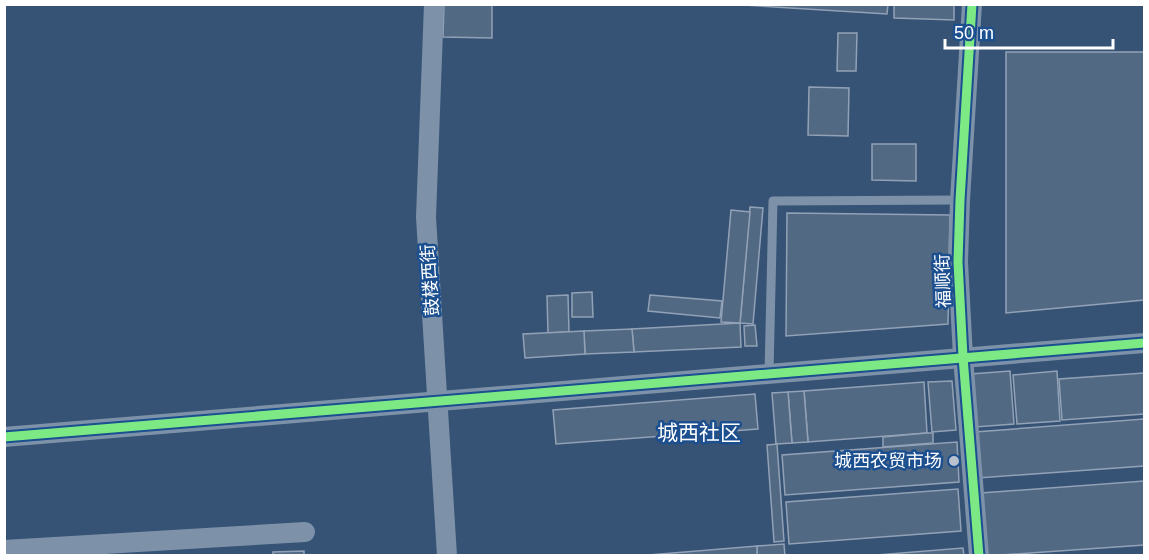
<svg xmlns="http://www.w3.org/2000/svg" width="1149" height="560" viewBox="0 0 1149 560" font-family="Arial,'Noto Sans SC',sans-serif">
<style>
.building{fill:#526984;stroke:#92a2b6;stroke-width:1.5}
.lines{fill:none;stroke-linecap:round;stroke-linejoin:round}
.lane{stroke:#7d92a8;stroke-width:9}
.street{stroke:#7d92a8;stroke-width:20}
.cycleway-casing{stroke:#1b4f8f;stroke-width:13}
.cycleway{stroke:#7ce984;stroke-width:9}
.poi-dot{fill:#b9c2ce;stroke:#1b4f8f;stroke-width:2}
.labels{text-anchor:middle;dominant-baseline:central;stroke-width:5;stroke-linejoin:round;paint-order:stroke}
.street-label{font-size:18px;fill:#fff;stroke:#1b4f8f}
.poi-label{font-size:18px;fill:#fff;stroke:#1b4f8f;text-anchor:end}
.quarter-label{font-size:21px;fill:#fff;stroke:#1b4f8f}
</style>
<rect width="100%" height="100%" fill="#365274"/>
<!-- building -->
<g class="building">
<path d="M444,4L492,5V38L443,37Z"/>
<path d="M728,4H888L887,14Z"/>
<path d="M894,4H954V20L894,18Z"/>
<path d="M838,33H857L856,71H837Z"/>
<path d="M1006,52H1144V300L1006,313Z"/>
<path d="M809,87L849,88L848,136L808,135Z"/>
<path d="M872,144H916V181L872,180Z"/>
<path d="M750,207L763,208L753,324L740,323Z"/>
<path d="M731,210L750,212L740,323L721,322Z"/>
<path d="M787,213L950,215L948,324L786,336Z"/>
<path d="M592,292L593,317H572V293Z"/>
<path d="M568,295L569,332L548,333L547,296Z"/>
<path d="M650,295L722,301L720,318L648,311Z"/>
<path d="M740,323L741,347L634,352L632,329Z"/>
<path d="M755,325L757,346H745L744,326Z"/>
<path d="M632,329L634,352L585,354L584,331Z"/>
<path d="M584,331L585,354L525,358L523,334Z"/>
<path d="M1010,371L1014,424L975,427L971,374Z"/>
<path d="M1057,371L1060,421L1017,424L1013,375Z"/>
<path d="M1144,373V414L1062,420L1059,379Z"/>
<path d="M952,381L956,430L932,432L928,382Z"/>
<path d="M924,382L927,433L808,442L804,391Z"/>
<path d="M804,391L808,442L792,443L788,392Z"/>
<path d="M788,392L792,443L776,444L772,393Z"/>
<path d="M755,394L758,429L556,444L553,410Z"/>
<path d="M1144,419V466L978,478L975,432Z"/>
<path d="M927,433H933V443L883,447V437Z"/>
<path d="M957,442L959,482L785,495L782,455Z"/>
<path d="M777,444L784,541L774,542L767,445Z"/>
<path d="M1144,481V545L986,556L981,493Z"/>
<path d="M958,489L961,531L789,544L786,502Z"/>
<path d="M784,544L785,556H757V546Z"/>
<path d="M757,546V556H636Z"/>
<path d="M963,548L964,556H864Z"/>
<path d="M304,551V556H273V552Z"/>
</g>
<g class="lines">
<!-- lane -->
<path class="lane" d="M769,373L773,201L960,200"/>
<!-- street -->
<g class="street">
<path d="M434,4L426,217L447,556"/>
<path d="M972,4L960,200L958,262L963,357L979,556"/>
<path d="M4,437L1144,343"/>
<path d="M4,550L305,532"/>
</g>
<defs>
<g id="cycleway">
<path d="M972,4L960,200L958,262L963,357L979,556"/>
<path d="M4,437L1144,343"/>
</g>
</defs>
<!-- cycleway casing -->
<use href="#cycleway" class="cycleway-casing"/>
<!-- cycleway -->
<use href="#cycleway" class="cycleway"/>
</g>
<!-- markers -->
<circle class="poi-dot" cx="954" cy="461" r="6"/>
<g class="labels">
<!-- street labels -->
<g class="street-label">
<text transform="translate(430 280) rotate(-94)">鼓楼西街</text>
<text transform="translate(943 281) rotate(-92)">福顺街</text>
</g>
<!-- poi labels -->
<g class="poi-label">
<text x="942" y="461">城西农贸市场</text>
</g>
<!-- quarter labels -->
<g class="quarter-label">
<text x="699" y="432">城西社区</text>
</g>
</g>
<!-- border -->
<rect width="1149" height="560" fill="none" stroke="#ffffff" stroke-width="12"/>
<!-- scale -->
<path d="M945 39v9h168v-9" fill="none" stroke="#ffffff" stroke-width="3"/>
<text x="954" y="39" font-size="18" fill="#ffffff" stroke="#1b4f8f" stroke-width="4.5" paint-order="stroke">50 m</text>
</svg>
